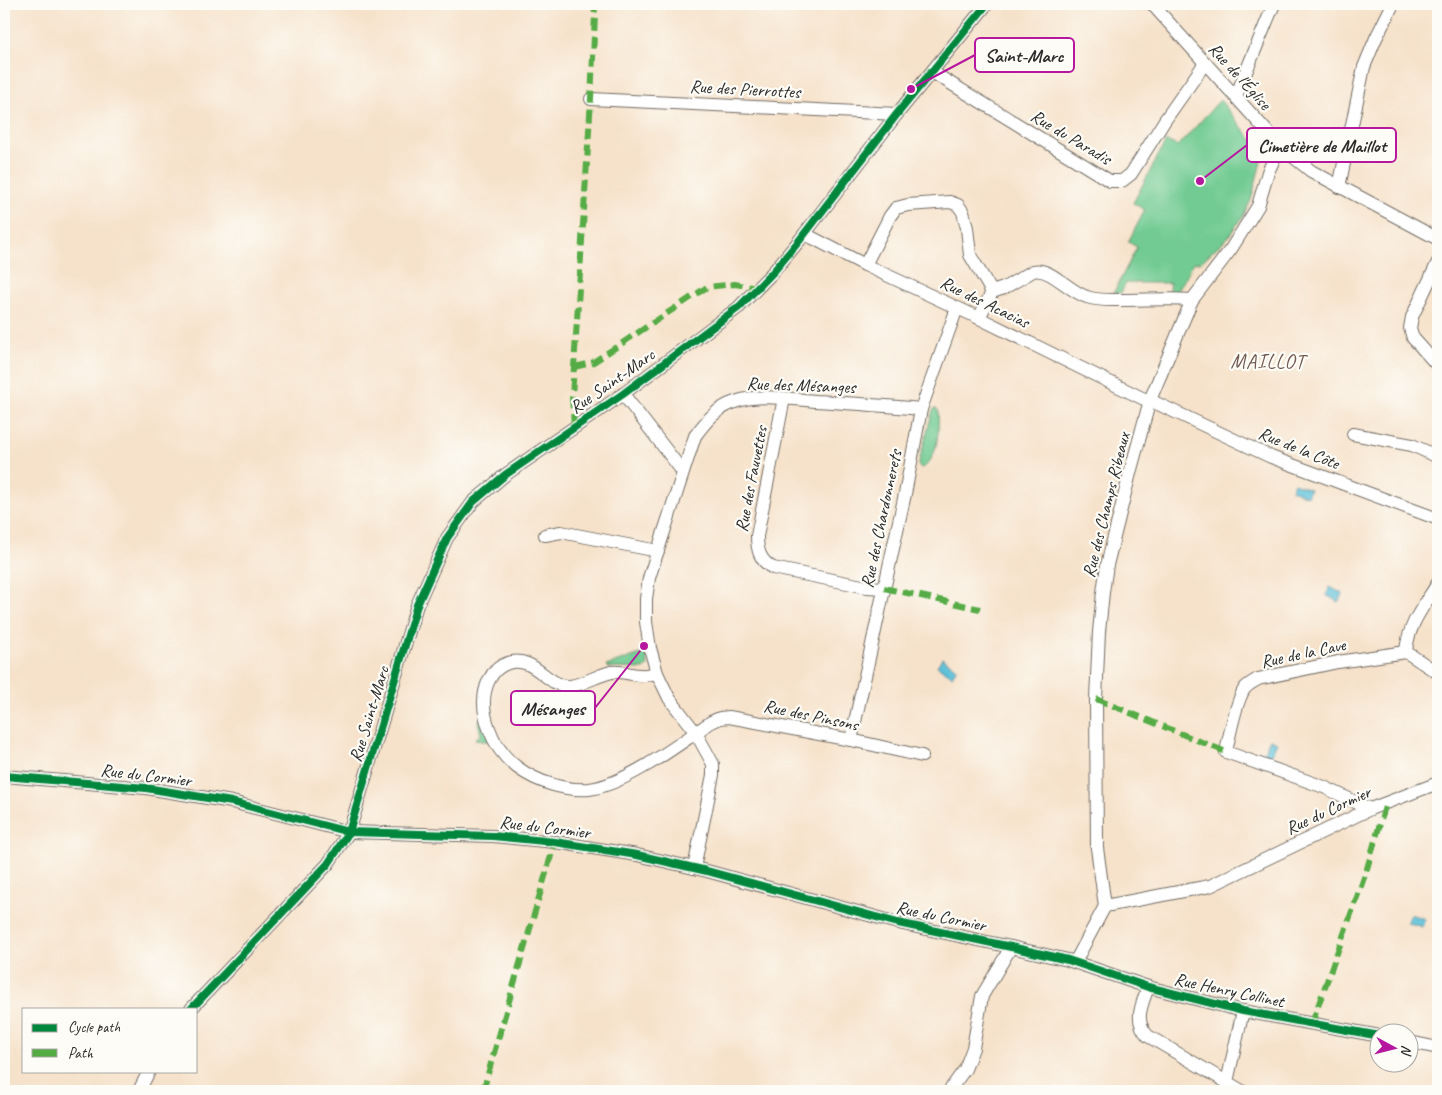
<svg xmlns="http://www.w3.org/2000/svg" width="1442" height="1095" viewBox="0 0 1442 1095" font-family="Caveat,sans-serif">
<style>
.green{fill:#72cb92;stroke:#4e7b5e}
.water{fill:#59bfd7;stroke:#427581}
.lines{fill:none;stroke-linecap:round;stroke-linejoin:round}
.street-casing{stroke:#726b63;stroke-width:14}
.street{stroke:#fff;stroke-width:12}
.quiet{stroke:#54ab44;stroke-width:6;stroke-dasharray:12 6;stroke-linecap:butt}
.cycleway-casing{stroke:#fdfcf7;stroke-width:11}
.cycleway{stroke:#00873e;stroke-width:8}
.labels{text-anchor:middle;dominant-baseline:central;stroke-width:4.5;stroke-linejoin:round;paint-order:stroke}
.street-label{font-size:18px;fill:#2b2b2b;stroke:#fdfcf7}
.quarter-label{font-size:20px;letter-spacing:1px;fill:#715a50;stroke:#fdfcf7}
.leader{fill:none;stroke:#b5179e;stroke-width:2}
.callout-dot{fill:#b5179e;stroke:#fdfcf7;stroke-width:2}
.callout{fill:#fdfcf7;stroke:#b5179e;stroke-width:2}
.callout-label{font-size:19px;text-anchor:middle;font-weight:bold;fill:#2b2b2b}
</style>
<rect width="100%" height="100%" fill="#fdfcf7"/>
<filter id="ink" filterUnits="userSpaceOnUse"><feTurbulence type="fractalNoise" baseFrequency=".02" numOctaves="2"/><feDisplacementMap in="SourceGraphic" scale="10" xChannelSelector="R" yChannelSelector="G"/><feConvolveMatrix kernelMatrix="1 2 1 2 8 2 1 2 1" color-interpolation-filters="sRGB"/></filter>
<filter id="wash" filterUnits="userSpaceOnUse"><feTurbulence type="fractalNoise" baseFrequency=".0096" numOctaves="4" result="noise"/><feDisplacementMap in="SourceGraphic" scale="20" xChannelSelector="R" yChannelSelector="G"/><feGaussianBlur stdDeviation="1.12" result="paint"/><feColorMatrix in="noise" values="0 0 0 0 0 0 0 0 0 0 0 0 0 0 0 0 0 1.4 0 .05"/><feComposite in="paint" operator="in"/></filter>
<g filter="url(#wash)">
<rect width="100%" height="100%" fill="#f6e2ca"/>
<!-- green -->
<g class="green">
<path d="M1220,100L1257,146L1261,162L1251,200L1242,218L1228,237L1201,262H1194L1177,293L1167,300L1170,283H1126L1121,293L1114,292L1137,247L1128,242L1145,210L1133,203L1166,141L1178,146Z"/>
<path d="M936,408L938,410C939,427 939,457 923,468L920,467L918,465L933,410Z"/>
<path d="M646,652L648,666L644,669L608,668L606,666Z"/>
<path d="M479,720H481L490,741H481L475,739L481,735L478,723Z"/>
</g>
<!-- water -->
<g class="water">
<path d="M1294,483L1310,489L1307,496L1291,490Z"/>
<path d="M1330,587L1343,594L1339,602L1326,595Z"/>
<path d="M942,658L957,668L952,676L937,666Z"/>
<path d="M1270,739L1277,742L1271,755L1268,756L1264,752Z"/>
<path d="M1410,914L1425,919L1422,927L1407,922Z"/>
</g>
</g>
<g filter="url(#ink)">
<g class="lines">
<defs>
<g id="street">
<path d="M1152,4L1280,146L1311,171L1438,239"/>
<path d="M932,72L1110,181H1122L1131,174L1165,120L1205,63"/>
<path d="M1236,96L1274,4"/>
<path d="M591,99L897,114"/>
<path d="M1339,187L1364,67L1376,38L1393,4"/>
<path d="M805,234L865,265L979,318L1142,398L1156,403L1271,457L1438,519"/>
<path d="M1438,262L1412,317L1410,328L1413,338L1438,366"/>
<path d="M865,265L890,216L896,208L908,205L950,202L958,205L963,212L967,228L970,255L992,292L1004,288L1033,271C1051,267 1069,292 1087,297C1098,301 1111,300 1122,300C1145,300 1169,298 1192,300"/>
<path d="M979,318L992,292"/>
<path d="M623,394L683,472"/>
<path d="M784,398L757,536C757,550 760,561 773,568L867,587L884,588"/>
<path d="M1353,434L1412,445L1438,457"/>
<path d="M545,535L561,532L658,551"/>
<path d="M1438,583C1424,606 1408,624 1406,652L1438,673"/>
<path d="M657,673C651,674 645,676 639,675C630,674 620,671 612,672C599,674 577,688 565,686C546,684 533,655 508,663C498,666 493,672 489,680C475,709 493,750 518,768C537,782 565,791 589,789C625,785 681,743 711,722L720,718L729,717L851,740L922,756"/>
<path d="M851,740L905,494L921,409L957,308"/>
<path d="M4,776L146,788L232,802L349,832L493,836L555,842L637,855L707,871L898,923L1011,947L1068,960L1148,987L1243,1011L1380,1036"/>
<path d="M1370,809L1324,787L1226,752C1229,737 1237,699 1245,688C1249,684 1253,682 1258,679L1338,662L1406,652"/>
<path d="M694,868L713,775V764L696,733L669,698L657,673L650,648L646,622V599L649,578L695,436C706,421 717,408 735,402C758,393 791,399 815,401C850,403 886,406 921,409"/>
<path d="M1105,906L1097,848L1096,699L1099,632L1103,592L1107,565L1130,473L1150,400L1192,300L1231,249L1258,206L1268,172L1280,146"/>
<path d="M1075,962L1105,906L1210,886L1370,809L1438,783"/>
<path d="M1148,987C1142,1005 1133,1020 1148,1036L1242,1091"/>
<path d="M191,1009L328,864L349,832L417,605L447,538L473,502L505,475L623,394L739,307L774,271L799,241L897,114L987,4"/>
<path d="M1410,1042L1438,1048"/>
<path d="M1227,1082L1243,1011"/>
<path d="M139,1091L149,1071"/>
<path d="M949,1091L965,1069L973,1048L982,996L1011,947"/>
</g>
</defs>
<!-- street casing -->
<use href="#street" class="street-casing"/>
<!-- street -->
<use href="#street" class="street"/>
<!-- quiet -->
<g class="quiet">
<path d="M574,367L592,363L707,287L735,284L757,288"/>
<path d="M574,426L572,396L574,367L591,99L595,15L594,4"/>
<path d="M884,588L980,609"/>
<path d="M1096,699L1226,752"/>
<path d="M1312,1023L1366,872L1386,803"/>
<path d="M483,1091L555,842"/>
</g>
<defs>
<g id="cycleway">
<path d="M4,776L146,788L232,802L349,832L493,836L555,842L637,855L707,871L898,923L1011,947L1068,960L1148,987L1243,1011L1380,1036"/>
<path d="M191,1009L328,864L349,832L417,605L447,538L473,502L505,475L623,394L739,307L774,271L799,241L897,114L987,4"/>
</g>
</defs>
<!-- cycleway casing -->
<use href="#cycleway" class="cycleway-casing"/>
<!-- cycleway -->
<use href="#cycleway" class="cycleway"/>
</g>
</g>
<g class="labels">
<!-- street labels -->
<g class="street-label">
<text transform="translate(1240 76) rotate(48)">Rue de l'Église</text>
<text transform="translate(745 89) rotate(3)">Rue des Pierrottes</text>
<text transform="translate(1071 137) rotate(31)">Rue du Paradis</text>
<text transform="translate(985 302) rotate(26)">Rue des Acacias</text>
<text transform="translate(612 381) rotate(-35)">Rue Saint-Marc</text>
<text transform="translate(801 385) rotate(2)">Rue des Mésanges</text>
<text transform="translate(1299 448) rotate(22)">Rue de la Côte</text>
<text transform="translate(751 479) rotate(-79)">Rue des Fauvettes</text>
<text transform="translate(1106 505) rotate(-76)">Rue des Champs Ribeaux</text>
<text transform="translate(881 519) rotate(-78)">Rue des Chardonnerets</text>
<text transform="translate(1303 653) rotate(-12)">Rue de la Cave</text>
<text transform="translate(369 714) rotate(-73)">Rue Saint-Marc</text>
<text transform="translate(811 715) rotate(12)">Rue des Pinsons</text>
<text transform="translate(146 775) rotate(7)">Rue du Cormier</text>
<text transform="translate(1328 810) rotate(-25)">Rue du Cormier</text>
<text transform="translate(545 827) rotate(7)">Rue du Cormier</text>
<text transform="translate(941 916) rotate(12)">Rue du Cormier</text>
<text transform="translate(1229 990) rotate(12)">Rue Henry Collinet</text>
</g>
<!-- quarter labels -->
<g class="quarter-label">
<text x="1268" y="361">MAILLOT</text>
</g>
</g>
<!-- callouts -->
<path class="leader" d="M911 89L975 55M1200 181L1247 145M644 646L595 708"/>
<g class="callout-dot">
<circle cx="911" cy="89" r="5"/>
<circle cx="1200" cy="181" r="5"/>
<circle cx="644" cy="646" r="5"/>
</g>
<g class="callout">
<rect x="975" y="38" width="99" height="34" rx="5"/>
<rect x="1247" y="128" width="149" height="34" rx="5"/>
<rect x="511" y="691" width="84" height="34" rx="5"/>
</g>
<g class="callout-label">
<text x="1024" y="62">Saint-Marc</text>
<text x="1322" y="152">Cimetière de Maillot</text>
<text x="553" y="715">Mésanges</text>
</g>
<!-- margin -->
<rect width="1442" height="1095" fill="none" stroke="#fdfcf7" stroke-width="20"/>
<!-- legend -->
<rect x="22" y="1008" width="175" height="65" fill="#fdfcf7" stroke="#a9a8a5"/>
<rect x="32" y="1024" width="25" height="8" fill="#00873e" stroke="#a9a8a5"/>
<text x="68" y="1032" font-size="15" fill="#2b2b2b">Cycle path</text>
<rect x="32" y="1049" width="25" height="8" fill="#54ab44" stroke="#a9a8a5"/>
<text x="68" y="1058" font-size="15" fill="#2b2b2b">Path</text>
<!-- north arrow -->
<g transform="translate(1394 1048) rotate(97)"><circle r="24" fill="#fdfcf7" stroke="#a9a8a5"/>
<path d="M0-4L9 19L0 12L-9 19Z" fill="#b5179e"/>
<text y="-8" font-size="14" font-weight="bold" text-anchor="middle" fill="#2b2b2b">N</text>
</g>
</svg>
